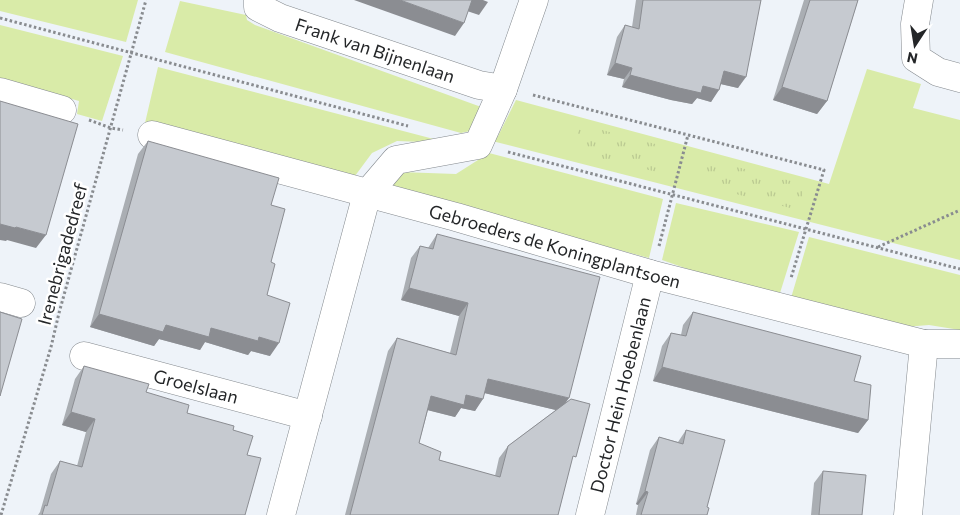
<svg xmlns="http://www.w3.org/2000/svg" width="960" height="515" viewBox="0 0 960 515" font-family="Commissioner,sans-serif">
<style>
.grass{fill:#d9eba8}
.park{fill:url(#park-tufts)}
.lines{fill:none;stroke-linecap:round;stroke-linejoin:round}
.minor-casing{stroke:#84898e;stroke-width:29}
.path{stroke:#898c90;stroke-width:3;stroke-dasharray:2.5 2.5;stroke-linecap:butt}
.minor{stroke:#fff;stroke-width:28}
.wall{fill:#aaaeb3;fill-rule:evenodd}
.shaded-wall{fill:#8b8d92}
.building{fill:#c6cad0;stroke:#8b8d92}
.labels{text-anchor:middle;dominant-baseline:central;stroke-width:5;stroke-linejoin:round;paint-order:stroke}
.street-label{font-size:18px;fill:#242628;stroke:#fff}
</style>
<defs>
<pattern id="park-tufts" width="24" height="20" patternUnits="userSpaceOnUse" patternTransform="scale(1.25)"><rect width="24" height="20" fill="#d9eba8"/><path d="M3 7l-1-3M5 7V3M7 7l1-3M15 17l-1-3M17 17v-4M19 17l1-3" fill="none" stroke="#bac991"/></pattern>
</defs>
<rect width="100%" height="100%" fill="#eef3f9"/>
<!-- grass -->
<g class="grass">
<path d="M0,0H138L126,42L0,11Z"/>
<path d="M180,1L246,15L247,20L255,25L484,108L470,131L461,133L165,52Z"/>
<path d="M0,25L123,56L102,121L77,114L79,101L0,79Z"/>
<path d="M158,67L449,143L397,141L372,153L352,180L145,123Z"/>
<path d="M867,69L921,84L913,108L960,120V260L492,141L498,136L516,100L829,184Z"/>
<path d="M489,153L663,199L649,258L382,186L400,172L456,174Z"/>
<path d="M676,203L799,232L780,293L699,273L662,260Z"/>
<path d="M809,237L960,275V330L929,325L905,327L791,298Z"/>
</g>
<!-- park -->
<g class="park">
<path d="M579,124L663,146L657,172L574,152Z"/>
<path d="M707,159L806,185L798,210L701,185Z"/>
</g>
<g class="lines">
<defs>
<g id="minor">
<path id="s1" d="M258,0V7L280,18L479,85L503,89"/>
<path d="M919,0L915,24L916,58L938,72L960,78"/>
<path d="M0,92L62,110"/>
<path id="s2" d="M152,135L456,217L650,274L924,344H960"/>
<path d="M0,297L21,303"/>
<path id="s3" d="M84,356L308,416"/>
<path d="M281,515L367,194L396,160L478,145L503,89L534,0"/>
<path id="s4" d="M590,515L650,274"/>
<path d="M908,515L924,344"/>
</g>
</defs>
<!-- minor casing -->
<use href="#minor" class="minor-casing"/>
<!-- path -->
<g class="path">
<path d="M0,18L408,126"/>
<path d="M533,95L824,170L791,278"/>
<path d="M89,120L111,128L123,130"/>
<path d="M508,152L960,269"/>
<path d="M659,246L688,135"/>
<path d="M878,247L960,210"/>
<path d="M1,515L51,347L59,313L146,0"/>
</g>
<!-- minor -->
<use href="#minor" class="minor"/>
</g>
<!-- wall -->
<g class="wall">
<path d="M636,0H761L738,88L721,84L711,102L697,98L692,104L671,100L622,87L624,79L607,75L617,37L625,25L632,27Z"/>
<path d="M804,0H858L827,101L817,114L773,100Z"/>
<path d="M148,141L271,205V262L267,295L270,356L251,351L248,355L205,342L200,350L159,339L154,346L90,327L138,154Z"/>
<path d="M437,234L566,403L571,463L558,515H345L388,351L397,338L450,353L459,316L401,300L411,258L420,246L428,248ZM485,393L556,410L508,446L499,458L495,476L439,460L419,443L428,410L455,417L461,408L475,411Z"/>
<path d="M693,312L854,381L868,420L858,433L653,381L662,346L671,333L681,335L683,325Z"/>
<path d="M84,366L146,392L187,413L233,430L247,455L245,515H38L40,512L51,474L60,461L77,466L86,432L62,425L75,379Z"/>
<path d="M686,430L707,507V515H636L638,505L636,504L650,450L659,437L678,442Z"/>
<path d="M823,471L862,515H811L814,483Z"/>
</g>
<!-- shaded-wall -->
<g class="shaded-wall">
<path d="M354,0H400L464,23L455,36Z"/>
<path d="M471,0H483L488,2L479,15L464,10Z"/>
<path d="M615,63L632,68L624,79L607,75Z"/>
<path d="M724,71L746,77L738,88L716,83Z"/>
<path d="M630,75L703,86L719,90L711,102L697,98L692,104L671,100L622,87Z"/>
<path d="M782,87L827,101L817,114L773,100Z"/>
<path d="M0,224L16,227L46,235L36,248L7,240L6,241L0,240Z"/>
<path d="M409,288L468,303L459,316L401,300Z"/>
<path d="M99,314L166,325L211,328L259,337L279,343L270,356L251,351L248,355L205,342L200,350L159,339L154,346L90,327Z"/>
<path d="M662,367L868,420L858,433L653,381Z"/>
<path d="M488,379L569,398L560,411L480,392Z"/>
<path d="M466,395L483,399L475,411L461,408L455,417L423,409L431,396Z"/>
<path d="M71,412L95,419L86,432L62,425Z"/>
<path d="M645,491L648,492L638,505L636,504Z"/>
</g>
<!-- building -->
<g class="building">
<path d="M400,0H472L464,23Z"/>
<path d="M643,0H761L746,77L724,71L719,90L703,86L701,93L679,88L630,75L632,68L615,63L625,25L639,29Z"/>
<path d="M810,0H858L827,101L782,87Z"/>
<path d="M0,101L78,124L46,235L16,227L15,228L0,224Z"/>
<path d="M148,141L279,178L271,205L285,209L271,262L275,264L267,295L290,303L279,343L259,337L258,341L211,328L209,337L166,325L163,332L99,314Z"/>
<path d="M437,234L600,277L569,398L488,379L483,399L466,395L464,405L431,396L419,443L441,452L439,460L500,477L508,446L571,399L590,404L576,457L573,456L558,515H350L397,338L456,355L468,303L409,288L420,246L433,249Z"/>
<path d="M0,312L22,319L0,396Z"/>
<path d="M693,312L861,356L854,381L871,385L868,420L662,367L671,333L686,336Z"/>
<path d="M84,366L149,384L146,392L189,405L187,413L234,426L233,430L253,436L247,455L261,458L245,515H42L45,505L47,506L60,461L82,467L95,419L71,412Z"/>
<path d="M686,430L725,440L707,507L709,508L707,515H641L648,492L645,491L659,437L683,444Z"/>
<path d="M823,471L866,475L862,515H819Z"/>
</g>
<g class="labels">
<!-- street labels -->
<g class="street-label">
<text stroke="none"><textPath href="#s1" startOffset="132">Frank van Bijnenlaan</textPath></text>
<text stroke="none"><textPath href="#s2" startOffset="418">Gebroeders de Koningplantsoen</textPath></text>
<text transform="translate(62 254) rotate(-75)">Irenebrigadedreef</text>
<text stroke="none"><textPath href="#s3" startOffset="116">Groelslaan</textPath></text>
<text stroke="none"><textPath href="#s4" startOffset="124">Doctor Hein Hoebenlaan</textPath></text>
</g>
</g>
<!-- north arrow -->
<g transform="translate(915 45) rotate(192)" stroke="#ffffff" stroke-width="4" paint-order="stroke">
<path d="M0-4L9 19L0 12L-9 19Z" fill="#242628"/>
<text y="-8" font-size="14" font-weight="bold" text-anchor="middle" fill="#242628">N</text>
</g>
</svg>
